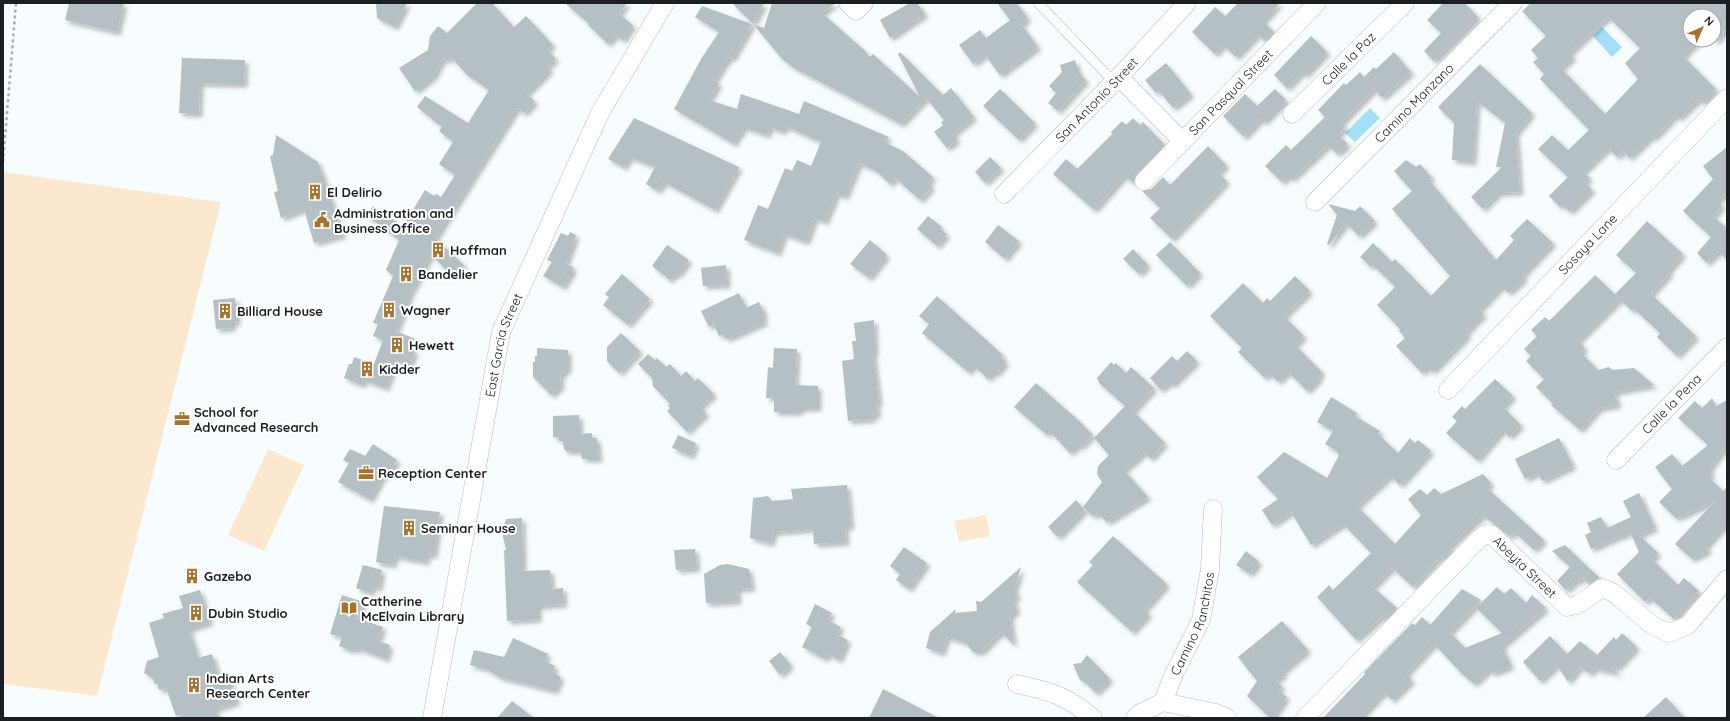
<svg xmlns="http://www.w3.org/2000/svg" width="1730" height="721" viewBox="0 0 1730 721" font-family="Quicksand,sans-serif">
<style>
.green{fill:#fce8cf}
.water{fill:#a3dff7}
.building{fill:#b4c0c4;fill-rule:evenodd;filter:url(#shadow)}
.lines{fill:none;stroke-linecap:round;stroke-linejoin:round}
.lane-casing{stroke:#b2bec3;stroke-width:10}
.street-casing{stroke:#b2bec3;stroke-width:19}
.path{stroke:#a9aeb0;stroke-width:2.5;stroke-dasharray:3 3;stroke-linecap:butt}
.lane{stroke:#fff;stroke-width:9}
.street{stroke:#fff;stroke-width:18}
.labels{text-anchor:middle;dominant-baseline:central;stroke-width:4;stroke-linejoin:round;paint-order:stroke}
.street-label{font-size:13px;fill:#1b1f21;stroke:#fff}
.poi-label{font-size:13px;font-weight:bold;fill:#1b1f21;stroke:#fff;text-anchor:start}
</style>
<defs>
<filter id="shadow"><feDropShadow dx="3.5" dy="3.5" stdDeviation="2" flood-color="#0004"/></filter>
</defs>
<rect width="100%" height="100%" fill="#f7fcfe"/>
<!-- green -->
<g class="green">
<path d="M3,172L221,202L97,696L3,684Z"/>
<path d="M268,449L304,465L264,551L228,535Z"/>
<path d="M986,515L990,536L959,542L954,521Z"/>
</g>
<!-- water -->
<g class="water">
<path d="M1602,27L1622,47L1612,57L1593,36Z"/>
<path d="M1370,108L1380,118L1355,142L1345,133Z"/>
</g>
<!-- building -->
<g class="building">
<path d="M69,3H124L117,32L65,20Z"/>
<path d="M376,3H407L395,27L377,18Z"/>
<path d="M477,3H492L514,27L526,16L553,45L547,49L556,59L547,66L550,70L526,94L535,101L525,113L517,108L435,238L464,265L459,276L447,271L431,254L411,292L396,331L415,339L411,350L415,352L409,366L396,360L386,388L364,380L362,385L344,378L349,364H352L354,357L374,364L383,340L373,336L378,324L373,323L393,276L386,270L399,240L366,215L373,206L403,226L425,190L434,196L436,194L441,197L455,175L439,164L453,142L439,131L442,127L417,107L425,96L468,123L489,90L467,75L451,57L447,61L444,57L434,76L415,91L399,68L428,50L430,36L438,26L447,33Z"/>
<path d="M565,3H627L619,14L633,25L623,40L615,35L608,44L588,25L589,24Z"/>
<path d="M732,3H764L753,24Z"/>
<path d="M772,3H836L822,13L864,50L870,57L873,54L920,97L898,54L900,52L943,95L951,88L974,117L953,134L957,140L947,148L934,132L943,125L941,123L944,120L926,98L901,124L794,68L782,59L754,25L764,28Z"/>
<path d="M910,3H917L925,14L890,38L880,20Z"/>
<path d="M997,3H1017L1028,19L1021,24L1038,47L1000,75L985,55L973,64L959,45L980,30L986,38L1010,20Z"/>
<path d="M1238,3H1280L1263,21L1274,32L1265,41L1258,34L1236,57L1223,45L1215,54L1192,32L1215,7L1225,16Z"/>
<path d="M1443,3H1465L1478,17L1434,61L1424,51L1441,33L1427,20Z"/>
<path d="M1531,3H1727V28L1715,42L1713,40L1714,16H1690V40H1699L1683,56L1716,89L1703,103L1699,99L1679,118L1676,115L1654,138L1652,136L1629,158L1623,151L1617,157L1608,148L1583,172L1590,178L1585,182L1592,190L1570,212L1563,205L1560,207L1549,196L1568,177L1538,149L1552,135L1568,150L1589,130L1540,79L1544,74L1533,62L1538,58L1531,50L1546,36L1522,11ZM1608,17L1640,48L1625,63L1638,79L1605,114L1561,68L1573,57L1569,53Z"/>
<path d="M702,6L752,24L732,59L729,57L714,81L719,83L709,100L737,109L741,94L799,114L804,101L889,137L884,142L903,151L933,177L928,183L932,187L920,200L895,178L890,184L876,171L859,163L845,197L837,193L825,222L815,218L806,242L784,234L778,253L744,240L758,205L768,209L785,168L792,171L797,160L811,166L821,142L785,126L783,132L770,127L767,135L743,127L741,134H739L734,144L674,109L701,59L719,32L695,17Z"/>
<path d="M1311,36L1327,52L1305,75L1302,72L1287,88L1274,75Z"/>
<path d="M1394,52L1411,72L1382,98L1374,89L1341,123L1345,127L1338,135L1348,144L1337,154L1328,145L1292,179L1289,176L1282,182L1265,166L1286,145L1291,150L1325,117L1318,110L1344,83L1346,85L1360,72L1364,77L1374,67L1376,69Z"/>
<path d="M182,58L245,60L244,84L200,83L199,114L179,113Z"/>
<path d="M1075,60L1079,73L1086,80L1058,111L1048,103L1056,93L1049,86L1062,72L1060,65Z"/>
<path d="M1166,63L1191,94L1173,108L1159,91L1156,93L1145,80Z"/>
<path d="M1480,64L1532,113L1516,133L1520,192L1498,193L1483,209L1471,197L1502,167H1496L1505,123L1477,101L1473,162L1452,160L1454,123L1438,107Z"/>
<path d="M1000,89L1035,123L1019,140L983,106Z"/>
<path d="M1275,89L1286,100L1264,122L1261,119L1244,137L1223,116L1245,94L1257,106Z"/>
<path d="M634,118L739,167L715,210L664,182L658,191L646,184L655,167L630,157L624,167L608,159Z"/>
<path d="M1133,118L1140,125L1143,122L1165,145L1136,174L1134,178V183L1124,176L1094,210L1053,174L1066,159L1077,169L1112,134L1111,132L1122,121L1126,125Z"/>
<path d="M276,135L318,162L343,235L314,243L304,209L281,218L274,192L278,191L270,156L273,155Z"/>
<path d="M1208,146L1226,165L1218,173L1227,181L1172,239L1150,218L1160,208L1142,191L1151,189L1163,177L1170,185Z"/>
<path d="M1727,147V197L1725,194L1717,201L1722,206L1713,216L1727,228V260L1719,251L1707,263L1697,253L1711,237L1683,211L1713,179L1703,166Z"/>
<path d="M990,157L1001,168L985,183L975,172Z"/>
<path d="M1406,160L1416,167L1420,164L1432,178L1429,180L1496,260L1514,240L1510,236L1527,219L1553,243L1522,275L1525,278L1508,293L1502,286L1479,310L1484,314L1466,332L1468,335L1432,372L1428,367L1422,373L1396,346L1405,338L1399,331L1400,329L1377,305L1395,287L1373,265L1371,267L1360,257L1373,243L1392,262L1395,259L1431,296L1450,276L1392,209L1412,191L1394,171Z"/>
<path d="M1328,204L1355,211L1360,206L1375,221L1359,236L1346,223L1329,245L1327,244L1337,215Z"/>
<path d="M928,216L942,227L940,229L947,234L937,246L917,229Z"/>
<path d="M1647,221L1683,254L1668,271L1670,273L1651,294L1696,336L1677,356L1657,337L1660,333L1634,309L1632,311L1615,294L1636,273L1616,255Z"/>
<path d="M998,225L1019,241L1005,259L985,242Z"/>
<path d="M570,232L576,235L566,263L574,268L563,287L543,276L552,262L547,260L561,233L568,236Z"/>
<path d="M870,240L887,255L869,278L850,264Z"/>
<path d="M1170,242L1200,273L1187,286L1156,255Z"/>
<path d="M667,245L689,260L678,275L676,273L670,280L652,266Z"/>
<path d="M1133,249L1148,265L1139,274L1123,259Z"/>
<path d="M726,265L727,285L703,286L701,268Z"/>
<path d="M622,274L650,299L628,325L603,305L609,297L605,294Z"/>
<path d="M1595,275L1620,299L1578,341L1585,348L1581,352L1598,370L1609,367L1612,370L1634,368L1654,385L1614,392L1618,405L1599,408L1580,430L1551,405L1553,404L1536,387L1544,379L1526,361L1531,356L1524,349L1537,336L1531,330L1545,317L1549,321Z"/>
<path d="M1295,276L1310,291L1284,316L1304,336L1295,345L1322,372L1318,377L1320,378L1307,391L1288,372L1278,382L1269,373L1265,378L1238,352L1242,348L1210,316L1243,283L1263,303L1267,298L1270,301Z"/>
<path d="M739,293L746,308L759,302L765,315L762,316L765,322L726,339L723,334L719,336L714,324L709,327L701,311Z"/>
<path d="M937,296L1003,355L1001,357L1006,362L997,373H993L988,379L974,366L968,372L922,333L929,324L919,316Z"/>
<path d="M235,298L237,322L232,323V328L216,329L213,300Z"/>
<path d="M874,320L875,353H873L879,402L876,403L878,414L872,415L873,419L848,421L842,361L854,359L852,341H856L854,323Z"/>
<path d="M621,333L640,351L619,373L607,361V347Z"/>
<path d="M537,348L568,350V369L560,376L561,386L551,395L533,377V362H535V356H537Z"/>
<path d="M774,348L797,349L795,385L818,386V408H801L799,412H774V398H766L768,367L773,368Z"/>
<path d="M1187,351L1197,361L1172,385L1169,382L1161,390L1150,378L1172,356L1177,361Z"/>
<path d="M648,354L655,360L657,358L666,367L670,364L681,376L686,371L695,381L698,378L714,394L700,407L706,413L687,432L667,411L670,408L668,406L670,404L653,386L652,378L638,364Z"/>
<path d="M1111,362L1114,365L1116,363L1126,373L1131,367L1154,388L1133,411L1165,443L1150,459L1145,452L1124,470L1148,497L1107,522L1098,513L1093,516L1083,507L1102,482L1097,474L1098,466L1109,455L1094,438L1125,406L1099,383L1097,378Z"/>
<path d="M1495,379L1513,396L1503,407L1521,425L1509,437L1503,430L1477,460L1446,433L1457,421L1452,417L1462,406L1465,409Z"/>
<path d="M1036,383L1076,418L1093,435L1080,447L1078,445L1070,453L1049,431L1047,435L1014,407Z"/>
<path d="M1331,397L1357,413L1355,416L1380,431L1378,434L1398,453L1410,438L1415,443L1418,440L1431,451L1400,485L1390,476L1357,506L1395,544L1421,515L1408,499L1420,489L1427,495L1434,488L1441,494L1483,474L1491,483L1487,488L1544,540L1534,550L1514,532L1510,537L1483,515L1449,547L1452,551L1444,560L1441,556L1413,587L1392,568L1373,587L1397,608L1386,619L1383,616L1356,640L1317,597L1329,585L1333,590L1371,553L1343,524L1311,545L1291,512L1272,525L1262,510L1278,499L1257,477L1284,452L1327,478L1339,455L1337,454L1338,452L1325,444L1333,431L1317,422Z"/>
<path d="M1712,398L1716,406L1727,400V445L1709,469L1712,473L1708,476L1723,491L1727,487V523L1706,546L1708,551L1692,559L1675,544L1715,501L1676,518L1659,502L1672,489L1655,467L1672,454L1682,466L1708,445L1678,418L1695,401L1702,408Z"/>
<path d="M579,415L580,434L592,433V438H597L599,459H582L581,451H566L564,449L563,441H559L558,437H553V416Z"/>
<path d="M678,435L696,443L691,456L672,448Z"/>
<path d="M1559,438L1573,466L1542,481L1538,473L1525,479L1515,459Z"/>
<path d="M373,444L397,460L390,472L383,476L370,500L338,482L349,463L343,460L350,449L365,456Z"/>
<path d="M847,485L851,526L845,527L846,542L814,544L813,529L774,532L771,543L750,538L753,498L768,496L772,501L793,499L791,489Z"/>
<path d="M1639,493L1655,528L1639,535L1658,553L1652,559L1678,585L1684,578L1699,591L1674,619L1650,598L1645,602L1617,574L1639,552L1630,532L1591,549L1585,535L1591,532L1587,523L1601,517L1607,528L1631,517L1623,501Z"/>
<path d="M1076,500L1085,510L1058,537L1048,527Z"/>
<path d="M384,506L440,512L434,555L427,554L426,562L395,556L393,565L376,562Z"/>
<path d="M522,518L523,571L550,570L552,589L563,588L564,604L538,606V619L507,621L504,550H506L502,532L506,519Z"/>
<path d="M1113,536L1167,584L1144,610L1149,614L1132,632L1077,582L1093,565L1089,562Z"/>
<path d="M1565,545L1590,569L1600,578L1589,584L1582,578L1578,582L1577,580L1566,590L1557,581L1570,567L1552,551Z"/>
<path d="M904,547L927,563L909,589L896,580L900,574L890,566Z"/>
<path d="M695,549L697,568L676,570L674,550Z"/>
<path d="M1246,551L1257,560L1259,562L1250,574L1236,565Z"/>
<path d="M728,564L749,569L752,588L737,589L738,601L706,603L704,574L720,565Z"/>
<path d="M363,565L382,570L379,588L373,586L371,593L356,588Z"/>
<path d="M1021,567L1014,591L1018,595L1013,600L1017,610L1010,617L1014,645L1001,632L981,652H973L966,643L947,637L942,653L926,648L930,632L956,609L955,613L977,611L976,601L981,602Z"/>
<path d="M1497,587L1504,594L1511,588L1526,603L1532,595L1546,608L1502,646L1511,666L1492,674L1490,669L1474,684L1462,674L1434,644L1406,674L1412,680L1392,700L1384,692L1360,718H1323L1365,674L1364,672L1412,623L1415,625L1422,617L1430,625L1462,589L1481,600L1450,632L1465,648L1502,633L1476,608Z"/>
<path d="M200,590L210,622L189,629L198,658L212,654L218,674L227,672L237,702L215,709L218,718H184L182,714L176,716L166,688L159,690L157,683L154,684L153,678L144,673L147,661L159,657L149,623L164,618L162,614L183,608L179,596Z"/>
<path d="M342,595L363,602L357,618L383,627L378,641L390,645L386,659L360,649L350,650L339,646L342,637L330,634Z"/>
<path d="M815,604L832,613L828,620L841,627L837,635L848,640L839,660L828,654L825,659L802,647L812,627L806,624Z"/>
<path d="M1282,621L1308,650L1282,672L1284,675L1276,680L1282,687L1278,690L1287,697L1272,718H1270L1247,696L1257,681L1238,657Z"/>
<path d="M1622,633L1637,647L1617,668L1615,666L1612,669L1619,674L1594,668L1591,674L1580,667L1568,682L1557,665L1540,681L1523,662L1550,636L1567,654L1580,641L1597,655L1614,637L1616,640Z"/>
<path d="M513,638L548,654L545,661L555,666L553,672L561,677L555,691L499,677L486,669L470,665L474,650L504,657Z"/>
<path d="M780,652L791,665L780,675L769,661Z"/>
<path d="M1087,655L1110,679L1096,693L1085,682L1080,680L1073,664L1081,663Z"/>
<path d="M883,689L939,718H869Z"/>
<path d="M1666,697L1685,718H1643Z"/>
<path d="M512,701L534,718H497Z"/>
</g>
<g class="lines">
<defs>
<path id="lane" d="M1038,3L1114,82"/>
<g id="street">
<path d="M848,3L856,11L864,3"/>
<path d="M1119,77L1182,141"/>
<path id="s1" d="M1292,114L1405,3"/>
<path id="s2" d="M1144,181L1317,3"/>
<path id="s3" d="M1004,194L1119,77L1187,3"/>
<path id="s4" d="M1315,202L1513,3"/>
<path id="s5" d="M1448,390L1727,98"/>
<path id="s6" d="M1616,460L1727,347"/>
<path d="M1017,684C1050,691 1067,696 1093,718"/>
<path d="M1163,702L1216,713L1227,718"/>
<path id="s7" d="M432,718L501,332L600,113L665,3"/>
<path id="s8" d="M1135,718L1139,714L1163,702L1173,676L1201,620L1210,569L1213,509"/>
<path id="s9" d="M1305,718L1478,540L1486,534L1492,535L1567,607L1577,605L1602,588L1614,593L1652,625L1669,633L1687,626L1727,579"/>
</g>
</defs>
<!-- lane casing -->
<use href="#lane" class="lane-casing"/>
<!-- street casing -->
<use href="#street" class="street-casing"/>
<!-- path -->
<path class="path" d="M3,162L16,3"/>
<!-- lane -->
<use href="#lane" class="lane"/>
<!-- street -->
<use href="#street" class="street"/>
</g>
<!-- icons -->
<defs>
<symbol id="building-bare" viewBox="-9 -9 18 18"><path d="M-4-6H4V6H1V3H-1V6H-4ZM-2.5-4.3h1.7v1.8h-1.7ZM.8-4.3h1.7v1.8H.8ZM-2.5-1h1.7V.8h-1.7ZM.8-1h1.7V.8H.8Z" fill="#a57329" stroke="#fff" stroke-width="2.5" paint-order="stroke"/></symbol>
<symbol id="civic-bare" viewBox="-9 -9 18 18"><path d="M-.6-6.5H3V-4.5H.6V-3L4-1V1h2V6H-6V1h2V-1L-.6-3ZM-1.2 2.5V6h2.4V2.5Z" fill="#a57329" stroke="#fff" stroke-width="2.5" paint-order="stroke"/></symbol>
<symbol id="office-bare" viewBox="-9 -9 18 18"><path d="M-6-3h4V-5.5h4V-3h4V5H-6ZM-1-4.5V-3h2v-1.5ZM-6 0V1H6V0Z" fill="#a57329" stroke="#fff" stroke-width="2.5" paint-order="stroke"/></symbol>
<symbol id="library-bare" viewBox="-9 -9 18 18"><path d="M-6-4Q-3-5.5-.7-3.5V5Q-3 3-6 4ZM6-4Q3-5.5 .7-3.5V5Q3 3 6 4Z" fill="#a57329" stroke="#fff" stroke-width="2.5" paint-order="stroke"/></symbol>
</defs>
<g fill-rule="evenodd">
<use href="#building-bare" x="304" y="181" width="22" height="22"/>
<use href="#civic-bare" x="311" y="209" width="22" height="22"/>
<use href="#building-bare" x="427" y="239" width="22" height="22"/>
<use href="#building-bare" x="395" y="263" width="22" height="22"/>
<use href="#building-bare" x="378" y="299" width="22" height="22"/>
<use href="#building-bare" x="214" y="300" width="22" height="22"/>
<use href="#building-bare" x="386" y="334" width="22" height="22"/>
<use href="#building-bare" x="356" y="358" width="22" height="22"/>
<use href="#office-bare" x="171" y="408" width="22" height="22"/>
<use href="#office-bare" x="355" y="462" width="22" height="22"/>
<use href="#building-bare" x="398" y="517" width="22" height="22"/>
<use href="#building-bare" x="181" y="565" width="22" height="22"/>
<use href="#library-bare" x="338" y="597" width="22" height="22"/>
<use href="#building-bare" x="185" y="602" width="22" height="22"/>
<use href="#building-bare" x="183" y="674" width="22" height="22"/>
</g>
<g class="labels">
<!-- street labels -->
<g class="street-label">
<text stroke="none"><textPath href="#s1" startOffset="79">Calle la Paz</textPath></text>
<text stroke="none"><textPath href="#s2" startOffset="124">San Pasqual Street</textPath></text>
<text stroke="none"><textPath href="#s3" startOffset="132">San Antonio Street</textPath></text>
<text stroke="none"><textPath href="#s4" startOffset="140">Camino Manzano</textPath></text>
<text stroke="none"><textPath href="#s5" startOffset="202">Sosaya Lane</textPath></text>
<text stroke="none"><textPath href="#s7" startOffset="380">East Garcia Street</textPath></text>
<text stroke="none"><textPath href="#s6" startOffset="79">Calle la Pena</textPath></text>
<text stroke="none"><textPath href="#s9" startOffset="310">Abeyta Street</textPath></text>
<text stroke="none"><textPath href="#s8" startOffset="117">Camino Ranchitos</textPath></text>
</g>
<!-- poi labels -->
<g class="poi-label">
<text x="327" y="192">El Delirio</text>
<text x="334" y="213">Administration and<tspan x="334" dy="15">Business Office</tspan></text>
<text x="450" y="250">Hoffman</text>
<text x="418" y="274">Bandelier</text>
<text x="401" y="310">Wagner</text>
<text x="237" y="311">Billiard House</text>
<text x="409" y="345">Hewett</text>
<text x="379" y="369">Kidder</text>
<text x="194" y="412">School for<tspan x="194" dy="15">Advanced Research</tspan></text>
<text x="378" y="473">Reception Center</text>
<text x="421" y="528">Seminar House</text>
<text x="204" y="576">Gazebo</text>
<text x="361" y="601">Catherine<tspan x="361" dy="15">McElvain Library</tspan></text>
<text x="208" y="613">Dubin Studio</text>
<text x="206" y="678">Indian Arts<tspan x="206" dy="15">Research Center</tspan></text>
</g>
</g>
<!-- border -->
<rect width="1730" height="721" fill="none" stroke="#1b1f21" stroke-width="8"/>
<!-- north arrow -->
<g transform="translate(1702 28) rotate(45)"><circle r="19" fill="#ffffff" stroke="#a4a5a6"/>
<path d="M0-3L7 15L0 10L-7 15Z" fill="#a57329"/>
<text y="-6" font-size="11" font-weight="bold" text-anchor="middle" fill="#1b1f21">N</text>
</g>
</svg>
